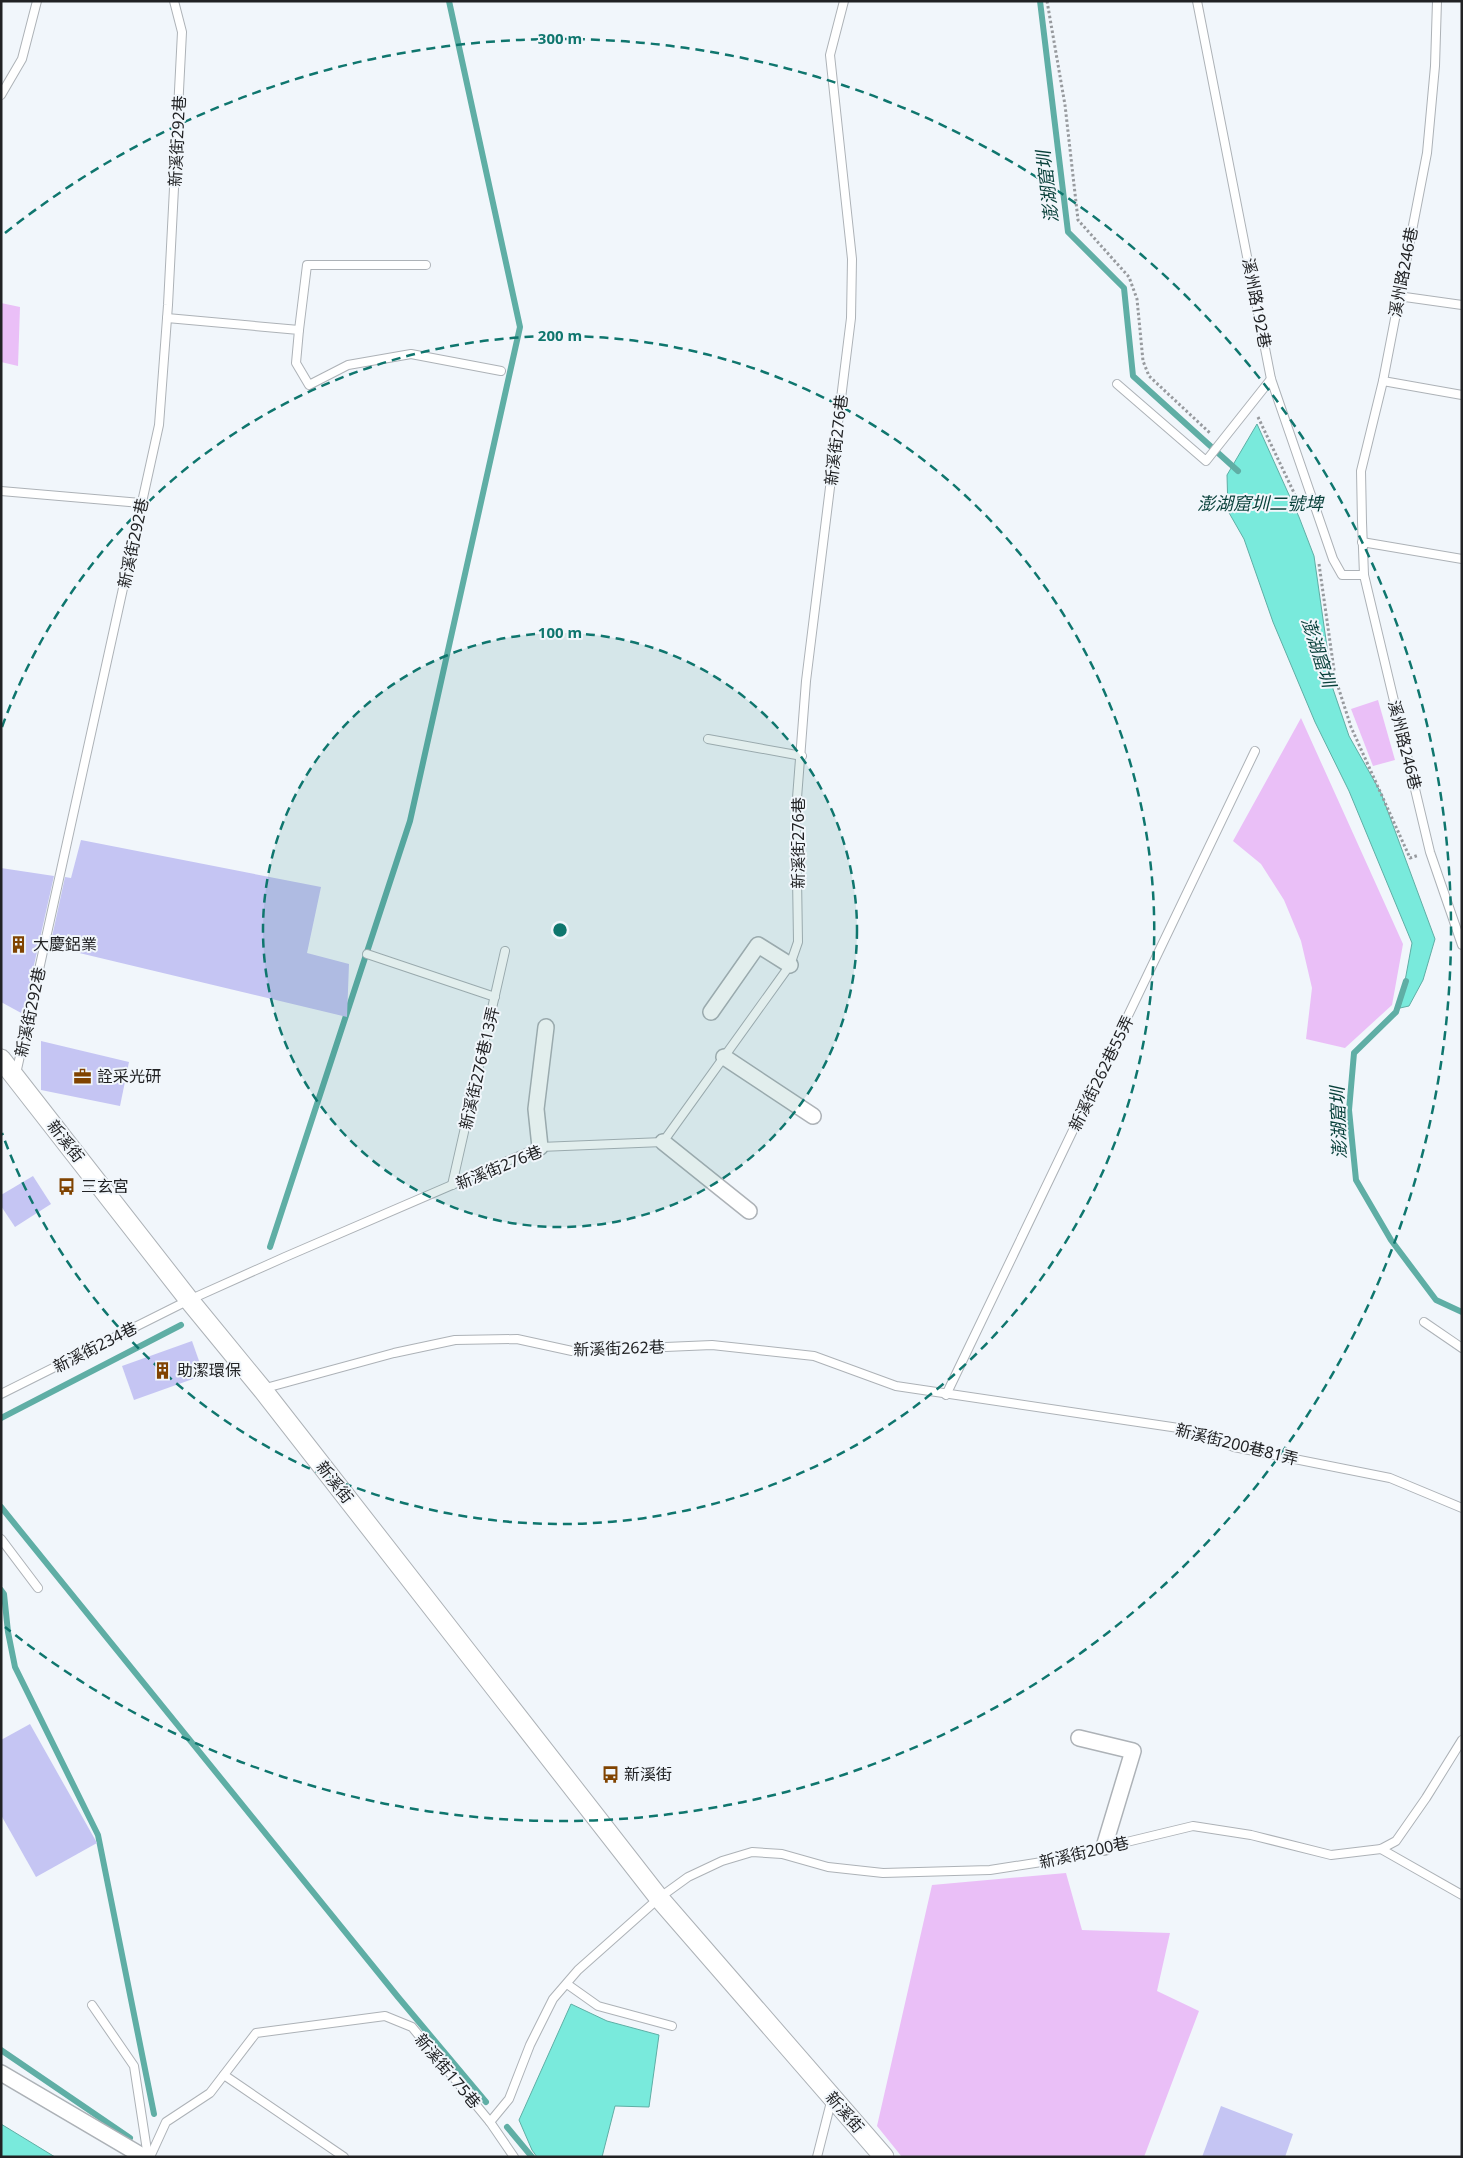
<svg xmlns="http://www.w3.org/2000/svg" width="1463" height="2158" viewBox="0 0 1463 2158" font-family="'Noto Sans','Noto Sans TC',sans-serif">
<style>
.green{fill:#eabff7}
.water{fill:#79eadc;stroke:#5faea5}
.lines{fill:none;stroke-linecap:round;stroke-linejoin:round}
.stream{stroke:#5faea5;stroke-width:6}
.building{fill:#c5c5f3}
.service-casing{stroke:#adb2b7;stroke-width:10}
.minor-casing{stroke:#adb2b7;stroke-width:18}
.tertiary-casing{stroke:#adb2b7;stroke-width:21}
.path{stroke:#979a9e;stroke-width:3;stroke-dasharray:2.5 2.5;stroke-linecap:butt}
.service{stroke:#fff;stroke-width:8}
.minor{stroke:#fff;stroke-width:15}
.tertiary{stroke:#fff;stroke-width:19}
.ring{fill:none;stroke:#0f766e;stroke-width:2.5;stroke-dasharray:9 6}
.labels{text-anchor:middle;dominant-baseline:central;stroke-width:4;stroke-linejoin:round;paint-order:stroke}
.street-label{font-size:16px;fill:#212224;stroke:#f1f6fb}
.poi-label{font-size:16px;fill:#212224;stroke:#f1f6fb;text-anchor:start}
.water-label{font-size:18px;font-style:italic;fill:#073f39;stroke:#f1f6fb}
.centre{fill:#0f766e;stroke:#f1f6fb;stroke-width:2.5}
.ring-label{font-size:15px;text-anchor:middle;font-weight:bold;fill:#0f766e;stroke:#f1f6fb;stroke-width:4;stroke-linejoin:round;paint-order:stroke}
</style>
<rect width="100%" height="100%" fill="#f1f6fb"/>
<!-- green -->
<g class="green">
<path d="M1,303L20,307L18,366L1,362Z"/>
<path d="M1378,700L1395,760L1373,766L1351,709Z"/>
<path d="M1301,718L1403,944L1392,1005L1345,1048L1306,1039L1312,988L1301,941L1284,900L1261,864L1233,841Z"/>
<path d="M1066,1873L1082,1930L1170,1933L1157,1991L1199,2011L1144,2157H902L877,2126L932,1885Z"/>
</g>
<!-- water -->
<g class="water">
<path d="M1257,424L1299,517L1314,556L1333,689L1349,736L1381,793L1435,939L1423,980L1409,1006L1400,1008L1412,943L1349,791L1315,722L1273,622L1244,539L1228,511L1227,475Z"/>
<path d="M571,2004L607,2021L659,2035L649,2107L615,2106L602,2157H537L532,2150L519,2120Z"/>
<path d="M1,2124L55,2157H1Z"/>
</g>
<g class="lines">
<!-- stream -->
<g class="stream">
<path d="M1040,1L1068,232L1124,288L1133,376L1238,471"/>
<path d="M1406,981L1396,1012L1354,1053L1349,1110L1356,1180L1391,1240L1436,1300L1462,1312"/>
<path d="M270,1247L410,821L520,327L449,1"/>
<path d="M1,1418L181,1325"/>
<path d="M1,1507L398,1997L486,2102"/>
<path d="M1,1590L4,1594L8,1632L15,1667L98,1835L154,2114"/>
<path d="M1,2050L130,2138"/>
<path d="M507,2127L532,2157"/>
</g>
</g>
<!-- building -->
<g class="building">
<path d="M81,840L321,887L307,953L349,964L347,1017L50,946L65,877L71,878Z"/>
<path d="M1,868L54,876L23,1014L1,1002Z"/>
<path d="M41,1041L129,1062L120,1106L41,1090Z"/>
<path d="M33,1176L51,1204L15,1227L1,1206V1195Z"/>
<path d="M192,1341L204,1375L134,1400L122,1366Z"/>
<path d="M30,1724L97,1843L36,1877L1,1815V1740Z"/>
<path d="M1221,2106L1293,2134L1285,2157H1202Z"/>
</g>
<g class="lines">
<defs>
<g id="service">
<path d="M1197,1L1271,379L1333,559L1342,575H1364"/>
<path d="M1437,1L1435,66L1427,153L1383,381L1361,471L1362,522L1364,575L1430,852L1462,945"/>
<path d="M1,95L22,59L37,1"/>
<path d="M1398,296L1462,305"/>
<path d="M167,318L299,330L296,363L309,385L348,365L411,354L501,371"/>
<path d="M299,330L307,265H426"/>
<path d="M1383,381L1462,395"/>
<path d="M1117,384L1206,461L1271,379"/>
<path d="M1,491L141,503"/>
<path d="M1362,542L1462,559"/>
<path d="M708,739L802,756"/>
<path d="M367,954L495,997"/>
<path d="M16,1074L159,425L168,305L182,32L174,1"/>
<path d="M452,1185L505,951"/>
<path d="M1424,1322L1462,1348"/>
<path d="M262,1389L394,1353L455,1340L517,1339L572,1351L712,1345L814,1356L896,1386L1192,1430L1234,1447L1390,1478L1462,1508"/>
<path d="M1,1394L189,1300L285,1257L540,1147L663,1142L790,965L798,942L796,811L806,681L851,318L852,259L830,55L844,1"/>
<path d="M946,1395L1255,751"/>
<path d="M1,1539L38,1588"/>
<path d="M1381,1849L1462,1895"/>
<path d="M567,1984L598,2006L672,2026"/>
<path d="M92,2005L134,2066L148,2157"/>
<path d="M224,2075L344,2157"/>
<path d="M490,2122L514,2157"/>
<path d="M150,2157L166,2122L210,2093L256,2033L385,2016L412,2027L490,2122L509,2099L530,2045L553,1999L578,1970L659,1898L688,1877L722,1861L752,1852L782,1854L828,1867L883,1873L990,1870L1048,1861L1193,1826L1251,1835L1331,1855L1381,1849L1396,1841L1426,1798L1462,1740"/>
<path d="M817,2157L832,2098"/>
</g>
<g id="minor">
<path d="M711,1012L758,945L790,965"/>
<path d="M724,1057L813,1116"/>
<path d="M663,1142L749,1211"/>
<path d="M540,1147L536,1109L546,1027"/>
<path d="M1079,1738L1133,1751L1104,1847"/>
<path d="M1,2073L144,2157"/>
</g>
<path id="tertiary" d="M1,1059L189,1300L262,1389L659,1898L884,2157"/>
</defs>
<!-- service casing -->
<use href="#service" class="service-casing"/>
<!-- minor casing -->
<use href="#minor" class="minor-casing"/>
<!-- tertiary casing -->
<use href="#tertiary" class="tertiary-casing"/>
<!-- path -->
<g class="path">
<path d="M1047,1L1065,105L1078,220L1129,277L1137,299L1143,361L1149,376L1211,434"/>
<path d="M1258,417L1296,497"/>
<path d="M1319,564L1335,677L1351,727L1410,858L1419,855"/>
</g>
<!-- service -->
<use href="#service" class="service"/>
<!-- minor -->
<use href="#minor" class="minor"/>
<!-- tertiary -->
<use href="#tertiary" class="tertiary"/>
</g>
<!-- distance rings -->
<circle cx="560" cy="930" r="297" fill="#0f766e" fill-opacity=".12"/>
<g class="ring">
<circle cx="560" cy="930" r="297"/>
<path d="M2 727A594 594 0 1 1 2 1133"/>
<path d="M5 233A891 891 0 1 1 5 1627"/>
</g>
<!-- icons -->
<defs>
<symbol id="building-bare" viewBox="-9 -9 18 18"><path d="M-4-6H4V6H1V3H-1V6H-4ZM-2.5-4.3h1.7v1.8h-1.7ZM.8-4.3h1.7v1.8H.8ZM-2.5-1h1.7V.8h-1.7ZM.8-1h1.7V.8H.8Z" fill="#804300" stroke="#f1f6fb" stroke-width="2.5" paint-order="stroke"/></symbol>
<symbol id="office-bare" viewBox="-9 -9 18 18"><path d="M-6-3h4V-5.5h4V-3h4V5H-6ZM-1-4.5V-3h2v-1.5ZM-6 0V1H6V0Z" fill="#804300" stroke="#f1f6fb" stroke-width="2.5" paint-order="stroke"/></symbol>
<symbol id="bus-bare" viewBox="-9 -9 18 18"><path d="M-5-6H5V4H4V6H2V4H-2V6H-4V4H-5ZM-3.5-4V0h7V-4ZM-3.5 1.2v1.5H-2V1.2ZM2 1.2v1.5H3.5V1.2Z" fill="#804300" stroke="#f1f6fb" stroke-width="2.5" paint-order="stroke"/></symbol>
</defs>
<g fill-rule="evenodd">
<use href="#building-bare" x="6" y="932" width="25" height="25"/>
<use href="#office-bare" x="70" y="1064" width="25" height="25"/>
<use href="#bus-bare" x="54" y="1174" width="25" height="25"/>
<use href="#building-bare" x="150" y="1358" width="25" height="25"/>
<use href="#bus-bare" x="598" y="1762" width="25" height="25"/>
</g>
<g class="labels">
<!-- street labels -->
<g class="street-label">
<text transform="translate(177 141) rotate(-87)">新溪街292巷</text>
<text transform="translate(1403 272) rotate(-79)">溪州路246巷</text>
<text transform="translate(1257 303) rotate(79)">溪州路192巷</text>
<text transform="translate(836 440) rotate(-83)">新溪街276巷</text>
<text transform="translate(133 543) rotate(-78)">新溪街292巷</text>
<text transform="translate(1405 745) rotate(76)">溪州路246巷</text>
<text transform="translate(798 843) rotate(-90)">新溪街276巷</text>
<text transform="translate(30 1012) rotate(-78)">新溪街292巷</text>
<text transform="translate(479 1068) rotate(-77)">新溪街276巷13弄</text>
<text transform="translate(1101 1073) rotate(-64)">新溪街262巷55弄</text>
<text transform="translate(66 1141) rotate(52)">新溪街</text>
<text transform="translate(499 1167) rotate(-22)">新溪街276巷</text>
<text transform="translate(95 1347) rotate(-27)">新溪街234巷</text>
<text transform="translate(619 1348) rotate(-2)">新溪街262巷</text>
<text transform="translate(1237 1444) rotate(14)">新溪街200巷81弄</text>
<text transform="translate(335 1482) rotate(52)">新溪街</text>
<text transform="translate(1084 1852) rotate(-13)">新溪街200巷</text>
<text transform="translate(448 2071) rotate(50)">新溪街175巷</text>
<text transform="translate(845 2112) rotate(49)">新溪街</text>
</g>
<!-- poi labels -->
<g class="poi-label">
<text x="33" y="944">大慶鋁業</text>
<text x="97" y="1076">詮采光研</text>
<text x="81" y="1186">三玄宮</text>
<text x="177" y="1370">助潔環保</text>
<text x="624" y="1774">新溪街</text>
</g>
<!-- water labels -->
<g class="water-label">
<text transform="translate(1047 187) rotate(-97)">澎湖窟圳</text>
<text x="1260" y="503">澎湖窟圳二號埤</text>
<text transform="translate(1319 652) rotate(72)">澎湖窟圳</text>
<text transform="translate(1338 1123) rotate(-92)">澎湖窟圳</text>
</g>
</g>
<circle cx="560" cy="930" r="8" class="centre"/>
<g class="ring-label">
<text x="560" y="44">300 m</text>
<text x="560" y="341">200 m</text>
<text x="560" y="638">100 m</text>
</g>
<!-- border -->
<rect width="1463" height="2158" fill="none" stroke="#212224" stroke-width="5"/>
</svg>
